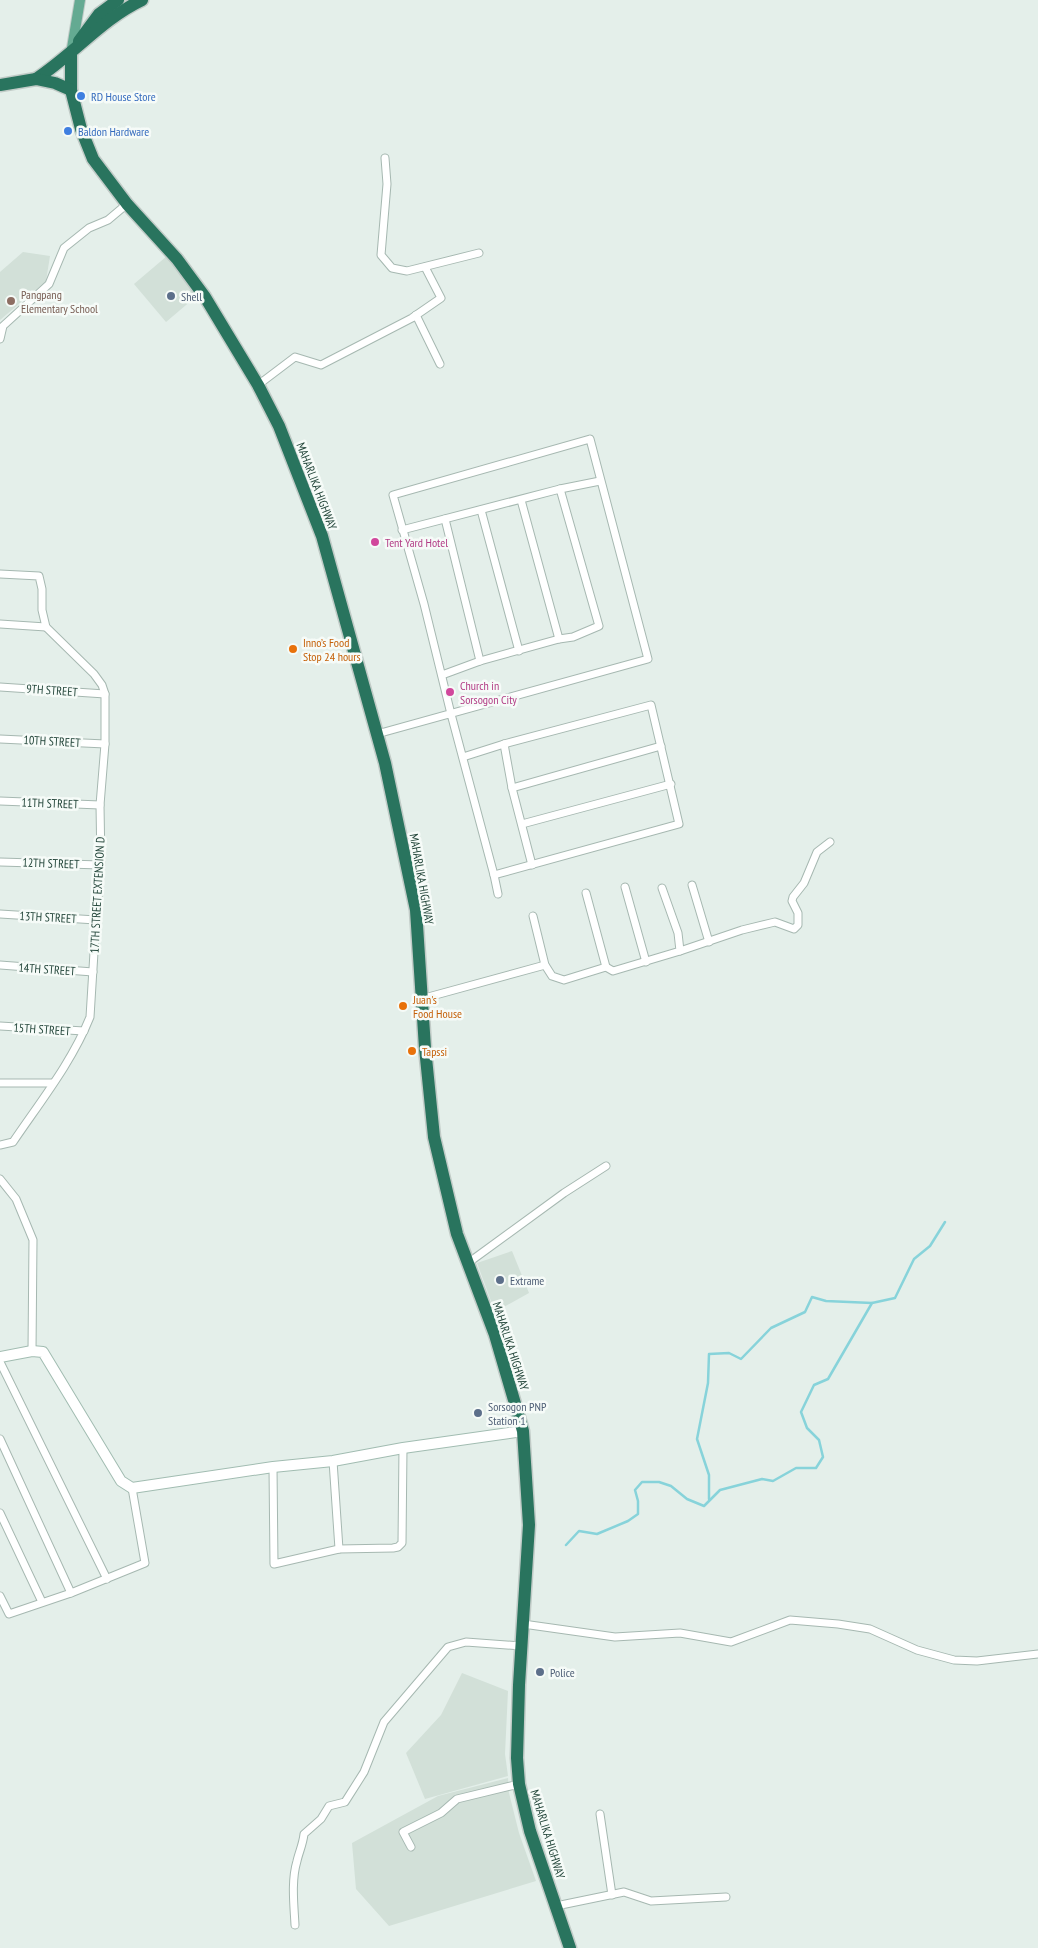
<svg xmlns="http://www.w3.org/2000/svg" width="1038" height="1948" viewBox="0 0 1038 1948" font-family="'PT Sans Narrow',sans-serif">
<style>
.built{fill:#d2e0d8}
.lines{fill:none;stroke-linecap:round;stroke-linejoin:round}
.stream{stroke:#87d3da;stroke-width:2.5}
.street-casing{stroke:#a6b8b1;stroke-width:9}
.secondary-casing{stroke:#a1bcb1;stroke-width:12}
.primary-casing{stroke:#c1cbc7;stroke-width:12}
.highway-casing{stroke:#c1cbc7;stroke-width:15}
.street{stroke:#fff;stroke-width:7}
.secondary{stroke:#fff;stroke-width:10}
.primary{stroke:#64aa92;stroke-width:10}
.highway{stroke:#29745e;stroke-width:12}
.shop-dot{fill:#3f7fe0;stroke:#f6fbf8;stroke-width:2}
.service-dot{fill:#5c6f8a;stroke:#f6fbf8;stroke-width:2}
.education-dot{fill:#8d6e63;stroke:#f6fbf8;stroke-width:2}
.hotel-dot{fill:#d1479c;stroke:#f6fbf8;stroke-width:2}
.food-dot{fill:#e8710a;stroke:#f6fbf8;stroke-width:2}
.labels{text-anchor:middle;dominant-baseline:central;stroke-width:5;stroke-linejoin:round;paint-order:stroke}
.shop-label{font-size:12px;fill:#366cbe;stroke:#f6fbf8;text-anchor:start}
.education-label{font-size:12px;fill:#785e54;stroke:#f6fbf8;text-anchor:start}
.service-label{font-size:12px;fill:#4e5e75;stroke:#f6fbf8;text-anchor:start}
.street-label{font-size:12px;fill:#214438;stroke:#f6fbf8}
.hotel-label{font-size:12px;fill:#b23c85;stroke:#f6fbf8;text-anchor:start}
.food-label{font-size:12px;fill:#c56008;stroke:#f6fbf8;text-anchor:start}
</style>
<rect width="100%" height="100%" fill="#e4efea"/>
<!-- built -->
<g class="built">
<path d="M23,252L50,256L46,281L0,320V272Z"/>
<path d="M167,256L199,294L166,322L134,284Z"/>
<path d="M512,1251L529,1293L495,1312L477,1263Z"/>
<path d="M462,1673L508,1691L505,1754L508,1776L425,1799L406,1753L441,1715Z"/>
<path d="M508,1778L509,1793L519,1833L536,1881L389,1926L356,1889L352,1843L438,1796Z"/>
</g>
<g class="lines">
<!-- stream -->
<g class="stream">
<path d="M709,1499V1475L697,1439L708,1383L709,1354L729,1353L741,1359L771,1328L805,1312L812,1297L826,1301L872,1303"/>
<path d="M566,1545L579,1531L597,1534L628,1521L638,1514V1501L635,1490L642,1482H659L671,1486L687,1499L704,1506L720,1490L762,1479L773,1481L796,1468H816L823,1457L819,1440L807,1428L801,1412L814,1385L828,1379L872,1303L895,1298L914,1259L930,1246L945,1222"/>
</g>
<defs>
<g id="street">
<path d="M385,158L387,184L381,255L392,268L407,271L479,253"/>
<path d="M416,315L440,364"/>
<path d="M0,339L3,326L49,284L64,248L89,228L108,220L127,204"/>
<path d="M258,385L295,357L321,365L412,318L441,298L425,267"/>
<path d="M560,489L600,481"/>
<path d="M481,510L519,651"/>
<path d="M445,519L480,661"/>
<path d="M402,530L560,489L599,626L573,637L559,639L521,500"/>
<path d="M0,574L39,576L42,589V610L46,627L94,674L102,685L105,694V744L100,805L101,865L96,920L90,1017C72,1062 40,1102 13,1142L0,1145"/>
<path d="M0,624L46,627"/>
<path d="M442,675L480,661L559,639"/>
<path d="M0,687L105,694"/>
<path d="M377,734L648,659L590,439L393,495L424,604L451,714L494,875L498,894"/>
<path d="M0,739L105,744"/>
<path d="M504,744L512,788L532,865"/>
<path d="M463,757L504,744L651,705L679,824L494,875"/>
<path d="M512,788L661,746"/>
<path d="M0,801L100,805"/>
<path d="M522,824L671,784"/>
<path d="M0,862L101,865"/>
<path d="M692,885L709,942"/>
<path d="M625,887L646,962"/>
<path d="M0,914L96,920"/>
<path d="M533,916L545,965L552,976L564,980L606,967L586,893"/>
<path d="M680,951L742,930L775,922L794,929L798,925V913L792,901L793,897L804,883L817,852L830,842"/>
<path d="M0,965L93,972"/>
<path d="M606,967L613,971L680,951L678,933L662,888"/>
<path d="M421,999L545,965"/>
<path d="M0,1026L84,1031"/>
<path d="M0,1083H53"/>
<path d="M0,1179L16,1199L33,1240L32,1351"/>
<path d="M468,1263L564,1193L606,1166"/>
<path d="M0,1362L107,1579"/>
<path d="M0,1439L71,1593"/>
<path d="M273,1467L274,1564L339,1549L333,1461"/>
<path d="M0,1513L42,1602"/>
<path d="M339,1549L393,1548L398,1547L402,1543L403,1448"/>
<path d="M0,1596L9,1614L71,1593L145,1563L132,1488"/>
<path d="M523,1624L615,1637L680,1633L731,1642L790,1620L838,1624L870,1629L917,1650L954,1660L977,1661L1038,1654"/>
<path d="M600,1814L612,1895"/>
<path d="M411,1847L403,1832L441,1813L457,1799L519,1784"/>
<path d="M556,1906L624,1892L651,1901L726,1897"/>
<path d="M295,1925C294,1905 291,1881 297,1861C299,1852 303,1844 304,1834L321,1819L329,1806L345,1802L364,1772L384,1722L448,1647L466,1642L521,1646"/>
</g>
<path id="secondary" d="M0,1357L32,1351L43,1352L121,1481L132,1488L273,1467L333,1461L403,1448L523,1431"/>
<path id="primary" d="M71,54L80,0"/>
<g id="highway">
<path d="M79,41L99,14L118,0"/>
<path d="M71,54V90L81,129L93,159L127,204L177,259L205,297L258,385L279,426L322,536L385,763L416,910L425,1048L434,1137L457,1234L495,1335L523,1431L529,1525L519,1685L517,1758L519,1784L530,1831L570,1948"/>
<path d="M36,79C74,54 102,19 142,0"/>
<path d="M0,85L36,79L55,83L71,90"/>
</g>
</defs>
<!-- street casing -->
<use href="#street" class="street-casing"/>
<!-- secondary casing -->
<use href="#secondary" class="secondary-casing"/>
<!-- primary casing -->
<use href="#primary" class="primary-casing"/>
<!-- highway casing -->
<use href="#highway" class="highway-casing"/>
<!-- street -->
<use href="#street" class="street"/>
<!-- secondary -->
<use href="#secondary" class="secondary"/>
<!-- primary -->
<use href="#primary" class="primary"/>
<!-- highway -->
<use href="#highway" class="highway"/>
</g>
<!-- markers -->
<g class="shop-dot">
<circle cx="81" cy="96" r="5"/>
<circle cx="68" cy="131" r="5"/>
</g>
<g class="service-dot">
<circle cx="171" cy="296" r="5"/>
<circle cx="500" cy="1280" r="5"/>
<circle cx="478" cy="1413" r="5"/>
<circle cx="540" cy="1672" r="5"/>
</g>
<circle class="education-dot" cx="11" cy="301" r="5"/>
<g class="hotel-dot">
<circle cx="375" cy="542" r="5"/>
<circle cx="450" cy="692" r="5"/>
</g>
<g class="food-dot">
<circle cx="293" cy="649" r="5"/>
<circle cx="403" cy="1006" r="5"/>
<circle cx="412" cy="1051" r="5"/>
</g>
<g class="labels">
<!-- shop labels -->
<g class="shop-label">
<text x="91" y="96">RD House Store</text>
<text x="78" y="131">Baldon Hardware</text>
</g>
<!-- education labels -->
<g class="education-label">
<text x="21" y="294">Pangpang<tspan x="21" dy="14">Elementary School</tspan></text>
</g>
<!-- service labels -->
<g class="service-label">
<text x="181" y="296">Shell</text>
<text x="510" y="1280">Extrame</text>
<text x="488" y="1406">Sorsogon PNP<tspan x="488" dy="14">Station 1</tspan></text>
<text x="550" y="1672">Police</text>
</g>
<!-- street labels -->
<g class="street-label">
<text transform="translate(317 486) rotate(69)">MAHARLIKA HIGHWAY</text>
<text transform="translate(52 690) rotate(4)">9TH STREET</text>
<text transform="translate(52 741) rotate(3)">10TH STREET</text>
<text transform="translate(50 803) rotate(2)">11TH STREET</text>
<text transform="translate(51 863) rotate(2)">12TH STREET</text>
<text transform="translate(422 879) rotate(80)">MAHARLIKA HIGHWAY</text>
<text transform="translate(97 895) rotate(-87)">17TH STREET EXTENSION D</text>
<text transform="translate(48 917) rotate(3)">13TH STREET</text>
<text transform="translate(47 969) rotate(4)">14TH STREET</text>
<text transform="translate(42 1029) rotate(4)">15TH STREET</text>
<text transform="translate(511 1346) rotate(72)">MAHARLIKA HIGHWAY</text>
<text transform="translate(548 1834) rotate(73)">MAHARLIKA HIGHWAY</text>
</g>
<!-- hotel labels -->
<g class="hotel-label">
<text x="385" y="542">Tent Yard Hotel</text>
<text x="460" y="685">Church in<tspan x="460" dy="14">Sorsogon City</tspan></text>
</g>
<!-- food labels -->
<g class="food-label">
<text x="303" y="642">Inno’s Food<tspan x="303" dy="14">Stop 24 hours</tspan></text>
<text x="413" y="999">Juan's<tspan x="413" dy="14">Food House</tspan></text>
<text x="422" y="1051">Tapssi</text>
</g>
</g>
</svg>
